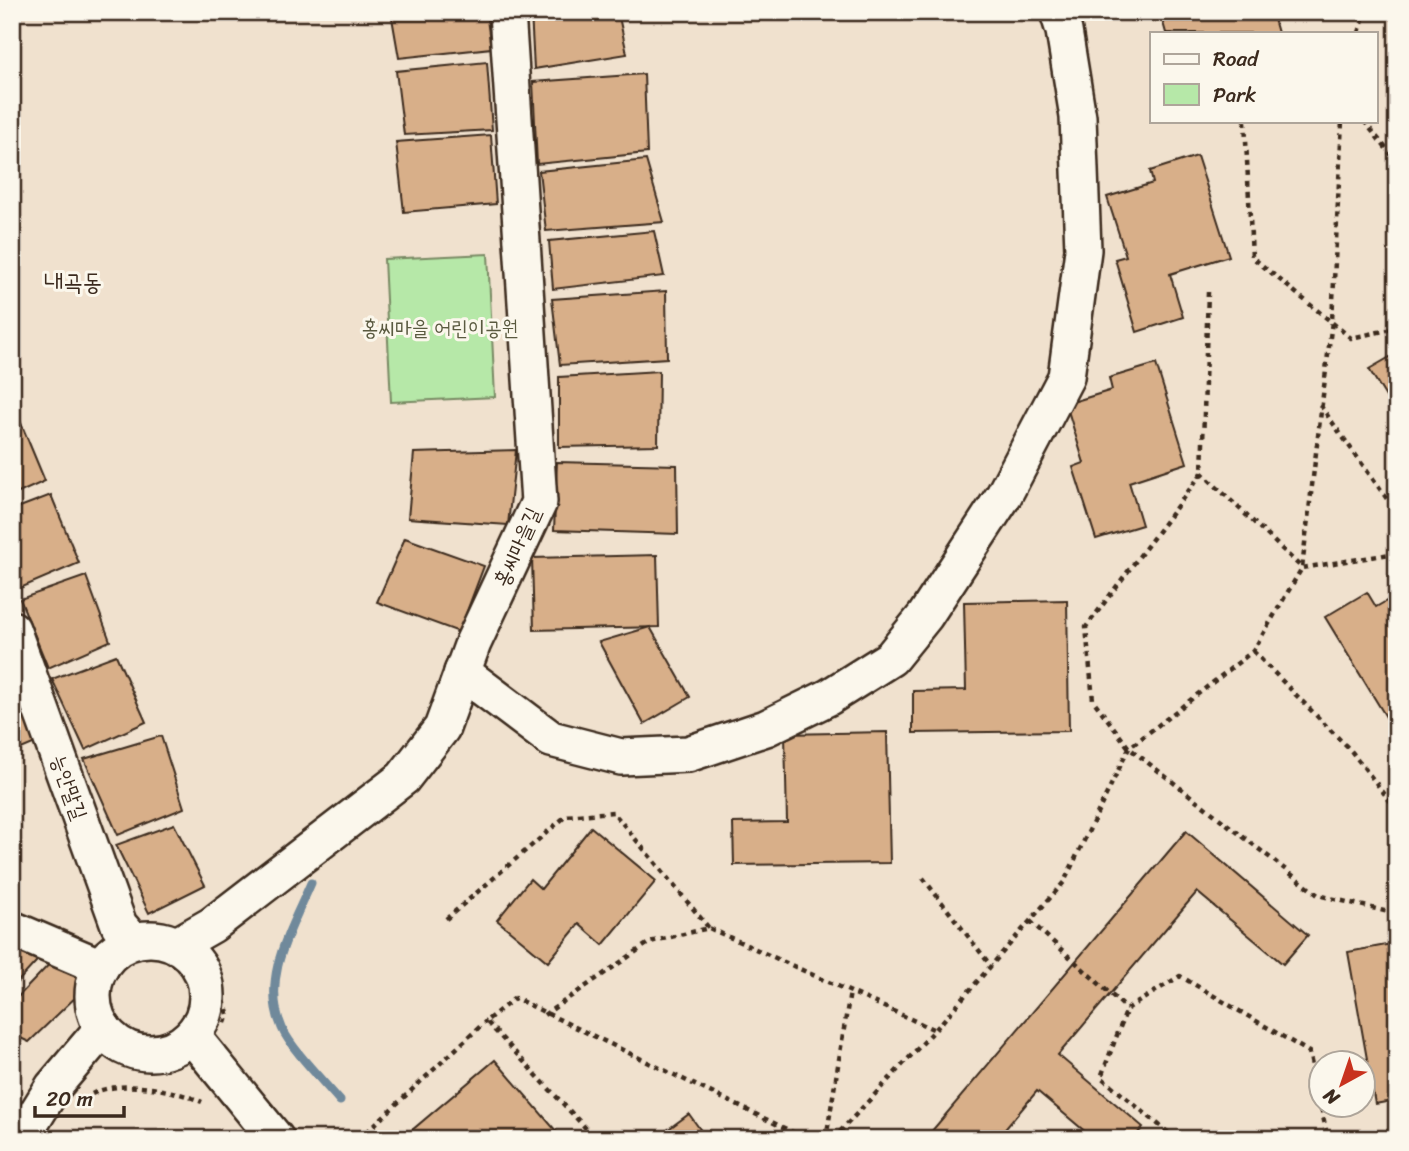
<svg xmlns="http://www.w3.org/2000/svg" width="1409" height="1151" viewBox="0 0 1409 1151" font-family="Sriracha,'Poor Story',sans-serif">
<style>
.green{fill:#b6e8a8;stroke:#788963;stroke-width:2}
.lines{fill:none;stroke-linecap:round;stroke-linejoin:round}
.stream{stroke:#6f899b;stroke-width:9}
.building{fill:#d8af89;stroke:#3b2a1e;stroke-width:2}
.minor-casing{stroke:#3b2a1e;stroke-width:40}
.path{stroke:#3b2a1e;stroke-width:4.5;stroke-dasharray:5 5;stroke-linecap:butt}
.minor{stroke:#fbf7ec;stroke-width:35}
.labels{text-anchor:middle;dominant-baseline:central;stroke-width:6;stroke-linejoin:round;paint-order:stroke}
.park-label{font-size:21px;fill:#5a5a40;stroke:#fbf7ec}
.street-label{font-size:21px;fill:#3b2a1e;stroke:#fbf7ec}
.quarter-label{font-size:24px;fill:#3b2a1e;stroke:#fbf7ec}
</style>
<rect width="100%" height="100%" fill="#f0e1ce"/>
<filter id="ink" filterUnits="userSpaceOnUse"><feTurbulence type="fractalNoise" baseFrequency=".0143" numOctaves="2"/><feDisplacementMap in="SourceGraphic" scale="14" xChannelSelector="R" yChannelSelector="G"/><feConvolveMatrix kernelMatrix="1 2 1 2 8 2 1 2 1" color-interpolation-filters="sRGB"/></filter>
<g filter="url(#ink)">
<!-- green -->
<path class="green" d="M488,254L495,397L391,402L384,259Z"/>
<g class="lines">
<!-- stream -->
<path class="stream" d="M311,883C292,928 260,978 282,1028C291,1049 325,1083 340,1101"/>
</g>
<!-- building -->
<g class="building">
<path d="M391,12H486L491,48L399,58Z"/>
<path d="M531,12H618L627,54L534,69Z"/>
<path d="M1160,12H1272L1278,33H1166Z"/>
<path d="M487,62L492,130L404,135L396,71Z"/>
<path d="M644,74L647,153L537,164L533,82Z"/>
<path d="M491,135L496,204L404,212L396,142Z"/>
<path d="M1197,156L1229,256L1170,274L1183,317L1137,332L1115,259L1126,256L1107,197L1153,183L1150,171Z"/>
<path d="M646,160L664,222L546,231L539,171Z"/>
<path d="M654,231L664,276L553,289L549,241Z"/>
<path d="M666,291L667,358L560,365L552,299Z"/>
<path d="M1397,353V415L1369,369Z"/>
<path d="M1156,364L1187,463L1129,482L1142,525L1096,539L1073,467L1084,463L1066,404L1112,390L1109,378Z"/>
<path d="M659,371L658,445L559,447V377Z"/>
<path d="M18,416L45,481L12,496V418Z"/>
<path d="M516,450L508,525L408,518L414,453Z"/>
<path d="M557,462L677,465L678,534L554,530Z"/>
<path d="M51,495L79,563L18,589L12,577V510Z"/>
<path d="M405,538L484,566L459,632L377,602Z"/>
<path d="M657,555L659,627L534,630L532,558Z"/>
<path d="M86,576L110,641L48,668L20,599Z"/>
<path d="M1367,592L1376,607L1397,595V735L1325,617Z"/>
<path d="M1067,600L1069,731L913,733V691L966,690L964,602Z"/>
<path d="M650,627L690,697L644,724L599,642Z"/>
<path d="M116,655L146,722L85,750L52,679Z"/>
<path d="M12,668L47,738L12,753Z"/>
<path d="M887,732L890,863L734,865L733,823L787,822L785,734Z"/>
<path d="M161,736L184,808L118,835L84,759Z"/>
<path d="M174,824L205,885L149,913L116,845Z"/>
<path d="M591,827L656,881L603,945L579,924L548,962L497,920L530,879L541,889Z"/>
<path d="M1186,831L1308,935L1283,964L1197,892L1058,1055L1143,1127L1133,1139H1094L1037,1091L997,1139H925Z"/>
<path d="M12,935L47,950L12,988Z"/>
<path d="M1397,943V1100L1375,1104L1348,952Z"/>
<path d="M59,954L87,971L82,991L29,1042L12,1034V1003Z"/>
<path d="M495,1060L563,1139H417L411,1131Z"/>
<path d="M689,1114L707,1139H655Z"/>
</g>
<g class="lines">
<defs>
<g id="minor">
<path d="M12,629L119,925L133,941"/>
<path d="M462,672L551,739L621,757L688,754L766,728L829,697L891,658L925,616L1004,495L1066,377L1083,250L1078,117L1064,31L1058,12"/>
<path d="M12,929L101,967"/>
<circle cx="150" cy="996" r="57"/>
<path d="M177,945L212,925L403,778L442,728L473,643L539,502L507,12"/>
<path d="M192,1036L276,1139"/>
<path d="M21,1139L53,1087L103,1028"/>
</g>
</defs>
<!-- minor casing -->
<use href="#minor" class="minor-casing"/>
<!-- path -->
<g class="path">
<path d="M1386,12L1397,15"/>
<path d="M1359,33L1365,12"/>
<path d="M1245,121L1252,257L1351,338L1397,328"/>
<path d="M1364,121L1397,162"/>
<path d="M1208,292L1202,473L1302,568L1397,553"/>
<path d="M1320,405L1397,513"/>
<path d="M1202,473L1086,627L1093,700L1129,748L1318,895L1397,914"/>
<path d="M1253,651L1352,752L1397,810"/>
<path d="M923,878L991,966"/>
<path d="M446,919L566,816L613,812L709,928"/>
<path d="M1030,921L1127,1009"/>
<path d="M213,961L228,1014L224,1026"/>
<path d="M544,1015L650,942L709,928L935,1030"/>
<path d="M92,1094C120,1079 173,1089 202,1102"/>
<path d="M593,1136L486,1021L515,998L807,1139"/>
<path d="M359,1139L486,1021"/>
<path d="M826,1139L850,992"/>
<path d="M833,1139L935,1030L1064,882L1129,748L1253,651L1302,568L1332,321L1342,121"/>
<path d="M1176,1139L1101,1077L1127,1009L1180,976L1309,1052L1328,1139"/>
</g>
<!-- minor -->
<use href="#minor" class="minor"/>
</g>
</g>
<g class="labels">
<!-- park labels -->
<g class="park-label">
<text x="440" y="328">홍씨마을 어린이공원</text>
</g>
<!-- street labels -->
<g class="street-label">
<text transform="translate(517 547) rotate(-66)">홍씨마을길</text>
<text transform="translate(69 787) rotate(70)">능안말길</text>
</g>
<!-- quarter labels -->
<g class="quarter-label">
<text x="73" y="282">내곡동</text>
</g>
</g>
<!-- margin -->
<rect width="1409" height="1151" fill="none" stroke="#fbf7ec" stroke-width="42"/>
<rect x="21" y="21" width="1367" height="1109" fill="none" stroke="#3b2a1e" stroke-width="2.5" filter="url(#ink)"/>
<!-- legend -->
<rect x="1150" y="32" width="228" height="91" fill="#fbf7ec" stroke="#aea59a" stroke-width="2"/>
<rect x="1164" y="54" width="35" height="10" fill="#fbf7ec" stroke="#aea59a" stroke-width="2"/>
<text x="1213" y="66" font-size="21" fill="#3b2a1e">Road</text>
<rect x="1164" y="84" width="35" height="21" fill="#b6e8a8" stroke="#aea59a" stroke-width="2"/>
<text x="1213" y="102" font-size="21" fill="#3b2a1e">Park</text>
<!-- north arrow -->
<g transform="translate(1342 1084) rotate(220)"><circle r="33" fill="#fbf7ec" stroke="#aea59a" stroke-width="2"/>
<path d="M0-5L12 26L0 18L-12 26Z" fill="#c8321e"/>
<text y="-10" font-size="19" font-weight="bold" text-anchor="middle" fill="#3b2a1e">N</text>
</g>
<!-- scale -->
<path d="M35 1106v10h89v-10" fill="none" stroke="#3b2a1e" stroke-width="3.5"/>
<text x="46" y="1106" font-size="21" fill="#3b2a1e" stroke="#fbf7ec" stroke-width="5" paint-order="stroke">20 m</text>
</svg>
